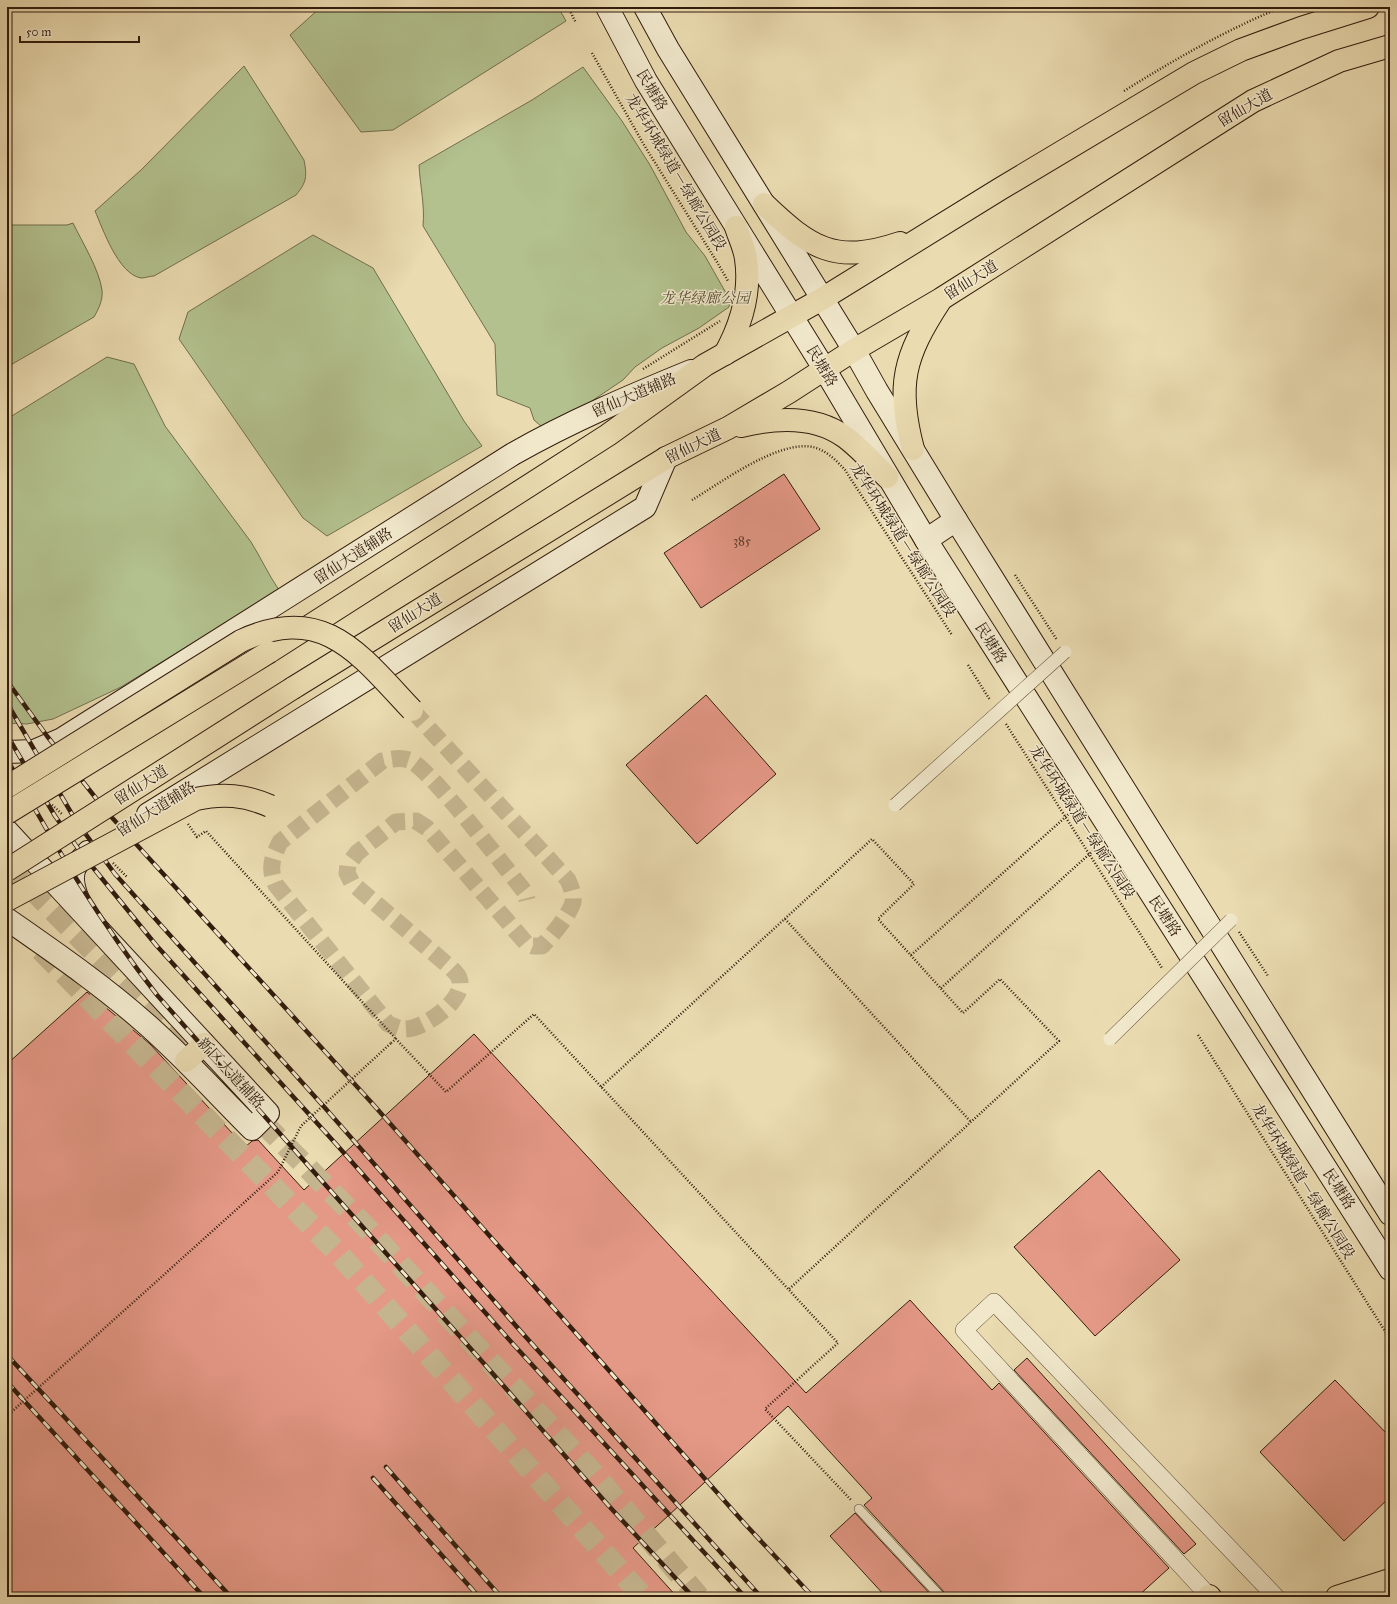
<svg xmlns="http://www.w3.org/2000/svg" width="1397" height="1604" viewBox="0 0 1397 1604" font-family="'IM FELL Great Primer','Noto Serif SC',serif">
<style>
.green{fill:#b2c18e;stroke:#726e4e}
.building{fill:#e49886;stroke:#321c0d}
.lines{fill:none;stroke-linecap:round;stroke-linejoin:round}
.minor-tunnel{stroke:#c5b58f;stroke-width:17;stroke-dasharray:17 8;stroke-linecap:butt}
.primary-tunnel{stroke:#c5b58f;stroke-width:22;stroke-dasharray:22 11;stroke-linecap:butt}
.service-casing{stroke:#604c36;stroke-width:10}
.minor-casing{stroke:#604c36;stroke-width:18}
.secondary-casing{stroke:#321c0d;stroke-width:24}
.primary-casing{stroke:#321c0d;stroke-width:24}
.path{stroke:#321c0d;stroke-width:2.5;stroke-dasharray:1 2;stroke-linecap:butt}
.service{stroke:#f1e8cc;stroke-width:9}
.minor{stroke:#f1e8cc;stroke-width:17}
.secondary{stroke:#f1e8cc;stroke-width:22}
.primary{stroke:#eadbb0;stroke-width:22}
.rail-casing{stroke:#321c0d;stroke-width:4.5}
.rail{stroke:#f1e8cc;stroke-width:3;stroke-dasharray:9;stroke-linecap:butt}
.pedestrian-bridge-casing{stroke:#604c36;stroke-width:14;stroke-linecap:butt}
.primary-bridge-casing{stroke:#321c0d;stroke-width:24;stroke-linecap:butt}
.path-bridge{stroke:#321c0d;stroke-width:2.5;stroke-dasharray:1 2;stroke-linecap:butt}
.pedestrian-bridge{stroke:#f1e8cc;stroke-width:13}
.primary-bridge{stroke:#eadbb0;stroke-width:22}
.labels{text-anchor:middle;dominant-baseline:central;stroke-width:3;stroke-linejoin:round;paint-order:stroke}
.number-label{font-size:13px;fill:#5e3b2b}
.street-label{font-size:15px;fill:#321c0d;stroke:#f1e8cc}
.park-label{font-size:15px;font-style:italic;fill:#584e34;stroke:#f1e8cc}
</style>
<rect width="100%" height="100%" fill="#eadbb0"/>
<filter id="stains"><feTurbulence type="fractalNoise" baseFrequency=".005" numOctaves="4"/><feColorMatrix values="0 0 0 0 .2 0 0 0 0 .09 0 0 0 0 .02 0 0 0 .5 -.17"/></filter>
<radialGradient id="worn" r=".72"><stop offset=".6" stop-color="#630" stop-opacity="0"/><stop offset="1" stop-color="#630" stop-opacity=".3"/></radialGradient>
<!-- green -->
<g class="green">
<path d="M321,7H558L566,21L393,130L361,132L290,35Z"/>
<path d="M244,66L304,160C307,176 307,182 296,195L154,276C150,276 145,278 141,278C118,274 103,229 95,211L141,170Z"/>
<path d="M583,67L622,121L650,165L686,232L705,256L730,300L729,307L699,328L662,348L635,367L623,380L583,407L542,427L534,420L530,408L497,395L495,344L423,226C425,206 420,185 419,165L532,100Z"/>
<path d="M73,223C82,242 99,269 102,290C103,300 99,308 94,317L7,367V225H67Z"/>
<path d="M313,235L373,268L464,421L482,446L327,536L303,518L179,339L188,312Z"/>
<path d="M107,357L134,364L165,426L251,542C261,558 268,574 279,590L121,687L53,719L27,724L7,723V419Z"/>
</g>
<!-- building -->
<g class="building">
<path d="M784,474L820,529L701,608L664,553Z"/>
<path d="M706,695L776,774L697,844L626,765Z"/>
<path d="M87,992L150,1044L245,1147L252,1141L258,1140L304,1190L474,1034L806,1393L910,1300L992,1390L999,1383L1169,1568L1137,1597H947L945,1593L864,1505L872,1498L788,1406L633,1548L677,1597H7V1064Z"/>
<path d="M1099,1170L1180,1260L1095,1336L1014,1247Z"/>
<path d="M1027,1358L1196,1544L1184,1554L1014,1370Z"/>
<path d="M1335,1380L1390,1437V1497L1344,1541L1260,1452Z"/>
<path d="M855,1513L933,1597H886L830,1536Z"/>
</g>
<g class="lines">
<!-- minor-tunnel -->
<path class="minor-tunnel" d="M412,710L568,880C571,887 574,894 573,902C570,914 551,937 542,946H533L526,943L427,828L416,821L396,822L357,853L348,865L347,873L352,883L451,968C454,971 458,975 459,978C468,1000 421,1031 403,1029C398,1029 392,1025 388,1024L276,885C268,867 272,859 280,842L382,761C391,759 400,757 409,760C428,766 507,870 525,892L527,900"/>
<!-- primary-tunnel -->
<g class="primary-tunnel">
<path d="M7,864L363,1224L592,1472L699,1597"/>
<path d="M41,950L338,1253L643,1597"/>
</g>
<defs>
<path id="service" d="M859,1509L941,1597"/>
<path id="minor" d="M1209,1596L964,1330L994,1302L1276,1597"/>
<g id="secondary">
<path d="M607,7L646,81L825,370L926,540L1390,1269"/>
<path d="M645,7L668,49L854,350L877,391L956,520L1390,1214"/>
<path d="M926,540L956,520"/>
<path d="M7,752L34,751L62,739L513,454C571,421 630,396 691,371"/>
<path d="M148,814L645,507L666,458"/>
<path d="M7,831L268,1113L252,1129C216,1093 182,1055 144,1022C101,984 54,952 7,919"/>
<path d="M85,913C77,899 67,879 77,864C80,860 85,856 88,852"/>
</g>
<g id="primary">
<path d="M764,204C810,248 835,265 900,243"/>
<path d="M725,354C741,325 751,293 746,259C745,249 739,237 736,227"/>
<path d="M741,426C774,418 815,415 845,437C860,448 873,463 887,477"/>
<path d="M913,449C896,385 904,356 940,301"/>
<path d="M269,652L608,435L705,365L822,299L1000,189L1194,73L1241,50L1301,28L1368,7"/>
<path d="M293,688L666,458L728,428L789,392L854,350L941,299L1253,101L1339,61L1390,46"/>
<path d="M186,1061L204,1044"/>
<path d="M1209,1596L1210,1597"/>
<path d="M1337,1597L1390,1580"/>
</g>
</defs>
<!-- service casing -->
<use href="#service" class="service-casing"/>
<!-- minor casing -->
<use href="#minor" class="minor-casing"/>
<!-- secondary casing -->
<use href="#secondary" class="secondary-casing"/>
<!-- primary casing -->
<use href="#primary" class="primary-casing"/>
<!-- path -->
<g class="path">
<path d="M568,7L576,23"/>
<path d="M592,53L644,145L717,262L728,281"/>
<path d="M1124,91C1177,58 1224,31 1282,7"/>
<path d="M643,369L720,321"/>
<path d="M692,500C722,482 778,440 813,447C826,450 837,461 845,470L952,635"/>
<path d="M1015,575L1057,640"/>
<path d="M968,665L990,700"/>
<path d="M1006,724L1162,968"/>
<path d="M188,824L197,837L206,831L396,1039"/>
<path d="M785,919L971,1122"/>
<path d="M1239,932L1268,976"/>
<path d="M911,955L1070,813"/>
<path d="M941,988L1095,849"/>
<path d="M1198,1035L1390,1339"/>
<path d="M391,1043L396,1039L446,1092L534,1014L838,1343L765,1409L852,1501"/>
<path d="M601,1087L872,839L914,884L878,919L963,1013L1000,979L1059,1041L788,1290"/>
</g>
<!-- service -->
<use href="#service" class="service"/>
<!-- minor -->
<use href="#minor" class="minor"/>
<!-- secondary -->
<use href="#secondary" class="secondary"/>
<!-- primary -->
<use href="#primary" class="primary"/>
<defs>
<g id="rail">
<path d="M7,681L47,736L106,811L371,1102L745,1524L813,1597"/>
<path d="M7,703L76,821L115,874L326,1109L524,1335L761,1597"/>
<path d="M7,735L55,816L82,854L156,945L336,1144L513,1344L745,1597"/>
<path d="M7,759C52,841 99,921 157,995L487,1367L608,1505L693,1597"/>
<path d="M7,1355L231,1597"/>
<path d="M7,1382L204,1597"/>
<path d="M386,1467L501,1597"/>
<path d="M373,1478L479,1597"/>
</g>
</defs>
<!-- rail casing -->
<use href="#rail" class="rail-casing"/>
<!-- rail -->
<use href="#rail" class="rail"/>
<defs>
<g id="pedestrian-bridge">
<path d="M895,805L1065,652"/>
<path d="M1110,1039L1231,920"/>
</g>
<g id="primary-bridge">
<path d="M7,787L241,641C324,602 360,655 412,710"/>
<path d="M7,813L269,652"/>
<path d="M7,870L293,688"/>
<path d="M7,900L196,799C223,793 245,795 270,806"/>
</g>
</defs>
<!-- pedestrian-bridge casing -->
<use href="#pedestrian-bridge" class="pedestrian-bridge-casing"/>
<!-- primary-bridge casing -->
<use href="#primary-bridge" class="primary-bridge-casing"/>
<!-- path-bridge -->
<g class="path-bridge">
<path d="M52,805L62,814"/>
<path d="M113,863L127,877"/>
<path d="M7,1416L278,1172L301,1126L391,1043"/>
</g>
<!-- pedestrian-bridge -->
<use href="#pedestrian-bridge" class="pedestrian-bridge"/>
<!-- primary-bridge -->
<use href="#primary-bridge" class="primary-bridge"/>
</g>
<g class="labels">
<!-- number labels -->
<g class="number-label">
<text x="742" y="541">385</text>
</g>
<!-- street labels -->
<g class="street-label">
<text transform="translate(652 90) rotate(59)">民塘路</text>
<text transform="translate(1245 108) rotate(-30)">留仙大道</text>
<text transform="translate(676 172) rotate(59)">龙华环城绿道－绿廊公园段</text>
<text transform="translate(971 280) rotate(-32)">留仙大道</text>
<text transform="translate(822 366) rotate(59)">民塘路</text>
<text transform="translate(634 395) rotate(-23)">留仙大道辅路</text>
<text transform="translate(693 446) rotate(-26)">留仙大道</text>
<text transform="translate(903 540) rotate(57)">龙华环城绿道－绿廊公园段</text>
<text transform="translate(353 556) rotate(-33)">留仙大道辅路</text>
<text transform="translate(415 613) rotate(-32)">留仙大道</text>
<text transform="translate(991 643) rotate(58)">民塘路</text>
<text transform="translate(141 785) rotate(-32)">留仙大道</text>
<text transform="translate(156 809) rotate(-32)">留仙大道辅路</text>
<text transform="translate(1082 822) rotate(57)">龙华环城绿道－绿廊公园段</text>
<text transform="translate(1165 916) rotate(57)">民塘路</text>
<text transform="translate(231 1073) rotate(47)">新区大道辅路</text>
<text transform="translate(1303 1181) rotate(58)">龙华环城绿道－绿廊公园段</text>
<text transform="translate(1339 1189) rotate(57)">民塘路</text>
</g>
<!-- park labels -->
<g class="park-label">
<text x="705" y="298">龙华绿廊公园</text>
</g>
</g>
<!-- margin -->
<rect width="1397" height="1604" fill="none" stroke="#eadbb0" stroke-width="24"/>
<rect x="8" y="8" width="1381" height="1588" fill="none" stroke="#321c0d" stroke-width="2"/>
<rect x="12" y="12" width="1373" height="1580" fill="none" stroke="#321c0d"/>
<!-- scale -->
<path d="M20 36v6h119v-6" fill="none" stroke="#321c0d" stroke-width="2"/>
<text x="26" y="36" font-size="12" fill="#321c0d" stroke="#f1e8cc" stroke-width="3" paint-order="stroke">50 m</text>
<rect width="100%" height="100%" filter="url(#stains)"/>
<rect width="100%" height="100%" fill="url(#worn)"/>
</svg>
